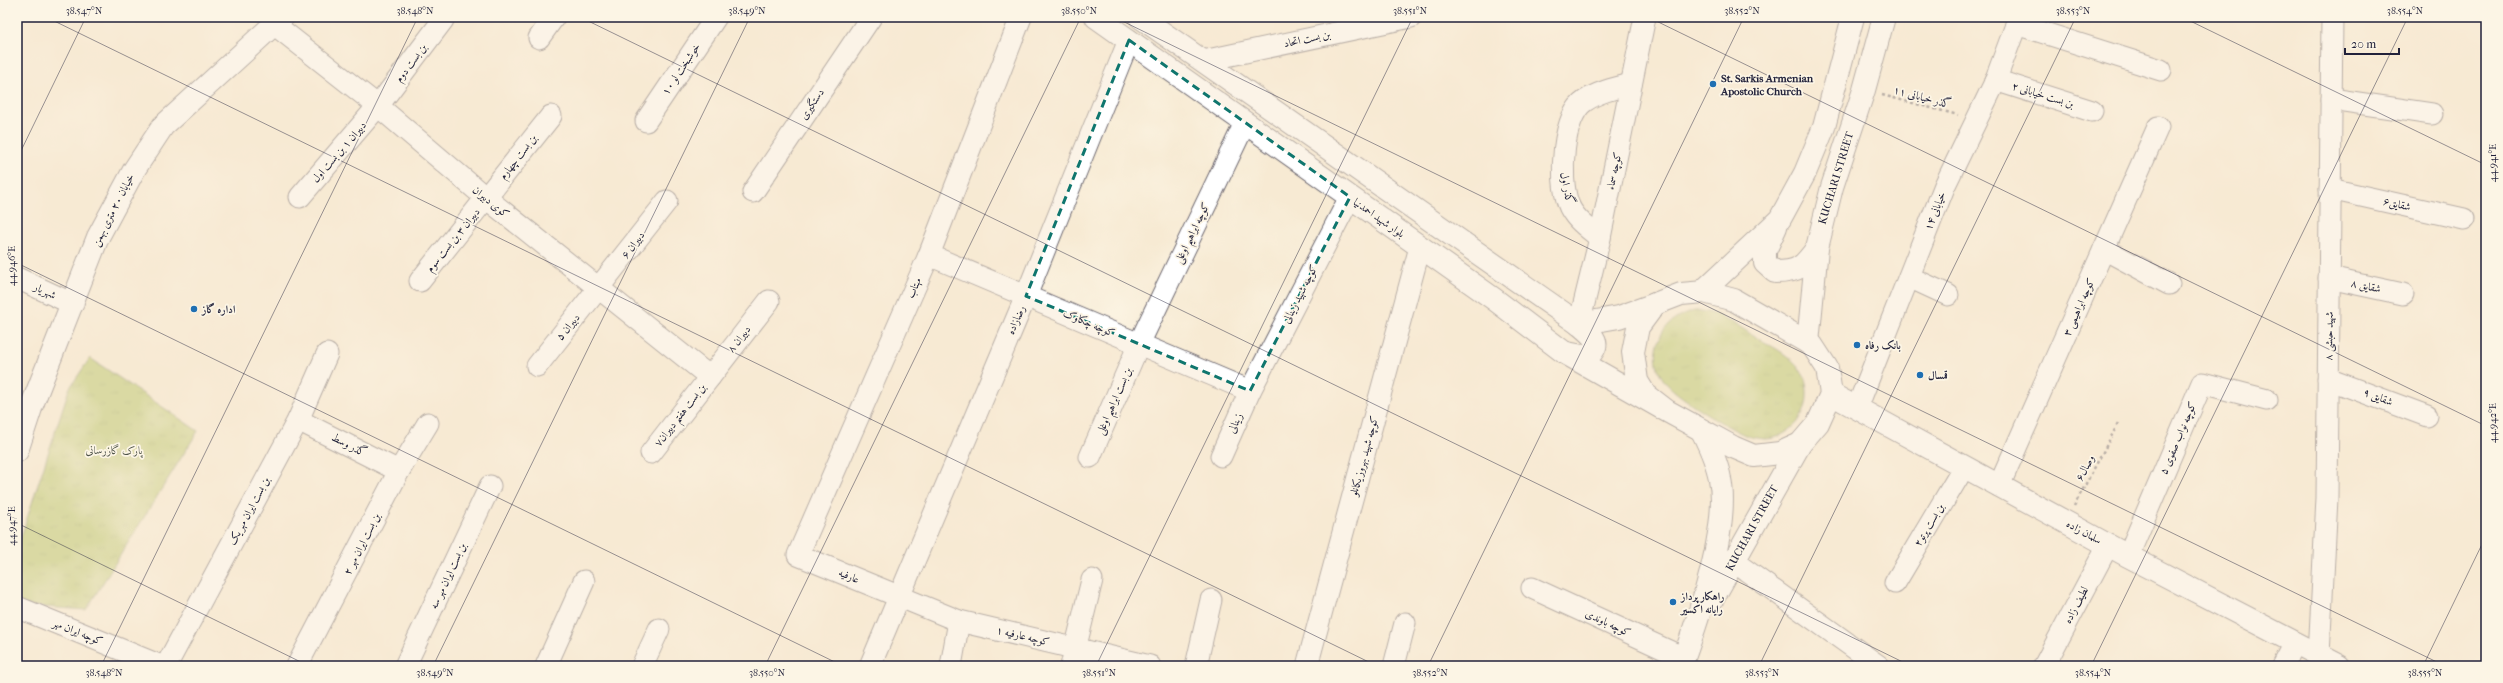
<svg xmlns="http://www.w3.org/2000/svg" width="2503" height="683" viewBox="0 0 2503 683" font-family="'IM FELL French Canon',Amiri,serif">
<style>
.grass{fill:url(#grass-tufts);stroke:#6c7452}
.lines{fill:none;stroke-linecap:round;stroke-linejoin:round}
.minor-casing{stroke:#6d6870;stroke-width:23}
.tertiary-casing{stroke:#6d6870;stroke-width:24}
.secondary-casing{stroke:#6d6870;stroke-width:24}
.path{stroke:#6d6870;stroke-width:2.5;stroke-dasharray:3 3;stroke-linecap:butt}
.minor{stroke:#fff;stroke-width:21}
.tertiary{stroke:#fff;stroke-width:22}
.secondary{stroke:#fff;stroke-width:22}
.marked{fill:none;stroke:#0f766e;stroke-width:3;stroke-dasharray:8 5;stroke-linejoin:round}
.ticks{fill:none;stroke:#22223b;stroke-width:1;stroke-opacity:0.45}
.poi-dot{fill:#1f6fb2;stroke:#fcf5e5;stroke-width:1.5}
.labels{text-anchor:middle;dominant-baseline:central;stroke-width:3.5;stroke-linejoin:round;paint-order:stroke}
.street-label{font-size:11px;fill:#22223b;stroke:#fcf5e5}
.poi-label{font-size:11px;font-weight:bold;fill:#22223b;stroke:#fcf5e5;text-anchor:start}
.park-label{font-size:11px;fill:#4e5349;stroke:#fcf5e5}
.neatline{fill:none;stroke:#22223b;stroke-width:1.5}
.ticks-label{font-size:10px;text-anchor:middle;fill:#22223b}
</style>
<defs>
<pattern id="grass-tufts" width="24" height="20" patternUnits="userSpaceOnUse"><rect width="24" height="20" fill="#b6c669"/><path d="M3 7l-1-3M5 7V3M7 7l1-3M15 17l-1-3M17 17v-4M19 17l1-3" fill="none" stroke="#9caa5c"/></pattern>
</defs>
<rect width="100%" height="100%" fill="#fcf5e5"/>
<filter id="ink" filterUnits="userSpaceOnUse"><feTurbulence type="fractalNoise" baseFrequency=".025" numOctaves="2"/><feDisplacementMap in="SourceGraphic" scale="8" xChannelSelector="R" yChannelSelector="G"/><feConvolveMatrix kernelMatrix="1 2 1 2 8 2 1 2 1" color-interpolation-filters="sRGB"/></filter>
<filter id="wash" filterUnits="userSpaceOnUse"><feTurbulence type="fractalNoise" baseFrequency=".012" numOctaves="4" result="noise"/><feDisplacementMap in="SourceGraphic" scale="16" xChannelSelector="R" yChannelSelector="G"/><feGaussianBlur stdDeviation="0.9" result="paint"/><feColorMatrix in="noise" values="0 0 0 0 0 0 0 0 0 0 0 0 0 0 0 0 0 1.4 0 .05"/><feComposite in="paint" operator="in"/></filter>
<g filter="url(#wash)">
<rect width="100%" height="100%" fill="#f7ead3"/>
<!-- grass -->
<g class="grass">
<path d="M1694,311C1718,310 1735,324 1754,336C1778,350 1809,363 1807,395C1807,406 1803,415 1797,423C1789,432 1777,439 1765,439C1759,438 1753,438 1747,436C1729,428 1672,395 1663,379C1654,365 1655,349 1661,335C1668,322 1680,315 1694,311Z"/>
<path d="M90,358L198,431L86,610L17,605L19,543L69,389Z"/>
</g>
</g>
<g filter="url(#ink)">
<g class="lines">
<defs>
<g id="minor">
<path d="M1021,17L929,255L798,555L959,621L1150,666"/>
<path d="M2016,24L2161,70"/>
<path d="M275,25L378,106L486,198L710,377"/>
<path d="M539,38L554,17"/>
<path d="M1203,61L1411,17"/>
<path d="M1995,80L2092,111"/>
<path d="M2331,99L2432,114"/>
<path d="M646,121L716,17"/>
<path d="M2330,189L2464,219"/>
<path d="M753,192L871,17"/>
<path d="M300,197L378,106L443,20"/>
<path d="M1600,238C1588,228 1573,218 1568,203C1559,179 1562,116 1585,101C1598,92 1615,88 1631,84"/>
<path d="M2104,249L2169,284"/>
<path d="M929,255L1250,391"/>
<path d="M1909,277L1948,295"/>
<path d="M17,278L73,304"/>
<path d="M2329,278L2403,294"/>
<path d="M420,281L551,116"/>
<path d="M1579,324L1600,238L1645,17"/>
<path d="M537,366L667,201"/>
<path d="M2328,379L2427,416"/>
<path d="M1857,408L1945,185L1994,84L2019,17"/>
<path d="M298,420L399,471"/>
<path d="M651,453L769,301"/>
<path d="M1221,456L1250,391L1350,197"/>
<path d="M1090,457L1139,344L1245,123"/>
<path d="M1999,486L2158,127"/>
<path d="M2128,556L2202,383L2267,400"/>
<path d="M1733,561L1879,666"/>
<path d="M1895,583L1964,467"/>
<path d="M1532,588L1684,658"/>
<path d="M17,607L161,666"/>
<path d="M2319,655L2327,498L2332,17"/>
<path d="M166,666L298,420L327,354"/>
<path d="M297,666L399,471L428,423"/>
<path d="M405,666L490,486"/>
<path d="M546,666L584,581"/>
<path d="M642,666L659,629"/>
<path d="M870,666L1026,296L1129,40"/>
<path d="M951,666L959,621"/>
<path d="M1071,666L1092,580"/>
<path d="M1196,666L1211,600"/>
<path d="M1307,666L1420,247"/>
<path d="M1394,666L1405,623"/>
<path d="M2044,666L2108,545"/>
<path d="M2283,666L2295,643"/>
</g>
<path id="tertiary" d="M17,451L32,405L98,237L134,170L163,126L282,17"/>
<g id="secondary">
<path d="M1096,17L1494,299L1565,353L1667,411L1733,447L1754,456L1780,453L1800,444L1818,423L1831,394L1827,368L1812,345L1734,300L1704,292L1681,294L1655,304L1638,327L1633,352L1637,381L1645,394L1667,411"/>
<path d="M1140,17L1579,324L1619,317L1655,304"/>
<path d="M1776,227L1765,251V263L1775,272C1799,272 1803,267 1817,248"/>
<path d="M1702,292L1780,219L1805,173L1824,127L1853,17"/>
<path d="M1808,343L1817,248L1832,187L1864,90L1884,17"/>
<path d="M1567,353L1587,357C1604,343 1592,335 1579,324"/>
<path d="M1831,394L2128,556L2340,666"/>
<path d="M1712,600L1800,444"/>
<path d="M1681,666C1698,620 1730,526 1720,479C1717,462 1710,447 1702,431"/>
</g>
</defs>
<!-- minor casing -->
<use href="#minor" class="minor-casing"/>
<!-- tertiary casing -->
<use href="#tertiary" class="tertiary-casing"/>
<!-- secondary casing -->
<use href="#secondary" class="secondary-casing"/>
<!-- path -->
<g class="path">
<path d="M1882,95L1958,115"/>
<path d="M2074,506L2119,422"/>
</g>
<!-- minor -->
<use href="#minor" class="minor"/>
<!-- tertiary -->
<use href="#tertiary" class="tertiary"/>
<!-- secondary -->
<use href="#secondary" class="secondary"/>
</g>
</g>
<!-- marked area -->
<path d="M0 0H2503V683H0ZM1129,40L1350,197L1250,391L1026,296Z" fill="#f7ead3" fill-opacity=".55" fill-rule="evenodd"/>
<path class="marked" d="M1129,40L1350,197L1250,391L1026,296Z"/>
<!-- ticks -->
<path class="ticks" d="M46,17L1377,666M580,17L1911,666M1114,17L2445,666M1648,17L2486,426M2182,17L2486,165M17,159L86,17M17,263L843,666M17,523L309,666M101,666L418,17M433,666L750,17M765,666L1081,17M1096,666L1413,17M1428,666L1744,17M1759,666L2076,17M2091,666L2408,17M2423,666L2486,536"/>
<!-- markers -->
<g class="poi-dot">
<circle cx="1713" cy="84" r="4"/>
<circle cx="194" cy="309" r="4"/>
<circle cx="1857" cy="345" r="4"/>
<circle cx="1920" cy="375" r="4"/>
<circle cx="1673" cy="602" r="4"/>
</g>
<g class="labels">
<!-- street labels -->
<g class="street-label">
<text transform="translate(1307 39) rotate(-12)">بن بست اتحاد</text>
<text transform="translate(411 63) rotate(-53)">بن بست دوم</text>
<text transform="translate(681 69) rotate(-56)">خوشبخت لو ۱۰</text>
<text transform="translate(2043 95) rotate(17)">بن بست خیابانی ۲</text>
<text transform="translate(1922 97) rotate(15)">گذر خیابانی ۱۱</text>
<text transform="translate(812 104) rotate(-56)">دستگیری</text>
<text transform="translate(339 152) rotate(-49)">دبیران ۱ بن بست اول</text>
<text transform="translate(518 157) rotate(-52)">بن بست چهارم</text>
<text transform="translate(1614 171) rotate(-78)">کوچه سماء</text>
<text transform="translate(1836 178) rotate(-73)">KUCHARI STREET</text>
<text transform="translate(1567 188) rotate(78)">گذر اول</text>
<text transform="translate(491 202) rotate(39)">کوی دبیران</text>
<text transform="translate(2397 204) rotate(13)">شقایق۶</text>
<text transform="translate(113 210) rotate(-63)">خیابان ۲۰ متری بهمن</text>
<text transform="translate(1935 211) rotate(-68)">خیابانی ۱۴</text>
<text transform="translate(1379 218) rotate(35)">بلوار شهید احمدنیا</text>
<text transform="translate(1192 233) rotate(-64)">کوچه ابراهیم اوغلی</text>
<text transform="translate(453 240) rotate(-51)">دبیران ۳ بن بست سوم</text>
<text transform="translate(633 245) rotate(-53)">دبیران ۶</text>
<text transform="translate(2366 286) rotate(12)">شقایق ۸</text>
<text transform="translate(914 288) rotate(-67)">مهتاب</text>
<text transform="translate(45 291) rotate(25)">شهریار</text>
<text transform="translate(1300 294) rotate(-63)">کوچه شهید زینالی</text>
<text transform="translate(2079 307) rotate(-66)">کوچه ابراهیمی ۳</text>
<text transform="translate(1016 320) rotate(-67)">رضازاده</text>
<text transform="translate(1089 323) rotate(23)">کوچه چکاوک</text>
<text transform="translate(568 327) rotate(-51)">دبیران ۵</text>
<text transform="translate(2329 336) rotate(-89)">شهید حبشی ۸</text>
<text transform="translate(739 339) rotate(-52)">دبیران ۸</text>
<text transform="translate(2378 397) rotate(21)">شقایق ۹</text>
<text transform="translate(1114 401) rotate(-66)">بن بست ابراهیم اوغلی</text>
<text transform="translate(680 415) rotate(-52)">بن بست هفتم دبیران۷</text>
<text transform="translate(1235 423) rotate(-66)">زینالی</text>
<text transform="translate(2178 438) rotate(-67)">کوچه نواب صفوی ۵</text>
<text transform="translate(349 445) rotate(27)">گذر وسط</text>
<text transform="translate(1364 456) rotate(-75)">کوچه شهید بهروز یکانلو</text>
<text transform="translate(2085 468) rotate(-62)">وصال۶</text>
<text transform="translate(249 511) rotate(-62)">بن بست ایران مهر یک</text>
<text transform="translate(1929 525) rotate(-59)">بن بست پرتو۲</text>
<text transform="translate(1752 528) rotate(-61)">KUCHARI STREET</text>
<text transform="translate(2084 532) rotate(29)">سلمان زاده</text>
<text transform="translate(362 544) rotate(-63)">۲ بن بست ایران مهر</text>
<text transform="translate(448 576) rotate(-65)">بن بست ایران مهر سه</text>
<text transform="translate(849 576) rotate(23)">عارفیه</text>
<text transform="translate(2076 605) rotate(-62)">لطیف زاده</text>
<text transform="translate(1608 623) rotate(25)">کوچه باوندی</text>
<text transform="translate(78 632) rotate(22)">کوچه ایران مهر</text>
<text transform="translate(1023 636) rotate(13)">کوچه عارفیه ۱</text>
</g>
<!-- poi labels -->
<g class="poi-label">
<text x="1721" y="78">St. Sarkis Armenian<tspan x="1721" dy="13">Apostolic Church</tspan></text>
<text x="202" y="309">اداره گاز</text>
<text x="1865" y="345">بانک رفاه</text>
<text x="1928" y="375">قمسال</text>
<text x="1681" y="596">راهکار پرداز<tspan x="1681" dy="13">رایانه اکسیر</tspan></text>
</g>
<!-- park labels -->
<g class="park-label">
<text x="114" y="450">پارک گازرسانی</text>
</g>
</g>
<!-- margin -->
<rect width="2503" height="683" fill="none" stroke="#fcf5e5" stroke-width="44"/>
<!-- scale -->
<path d="M2345 48v6h54v-6" fill="none" stroke="#22223b" stroke-width="2"/>
<text x="2351" y="48" font-size="12" fill="#22223b" stroke="#fcf5e5" stroke-width="3" paint-order="stroke">20 m</text>
<rect x="22" y="22" width="2459" height="639" class="neatline"/>
<g class="ticks-label">
<text x="84" y="14">38.547°N</text>
<text x="415" y="14">38.548°N</text>
<text x="747" y="14">38.549°N</text>
<text x="1079" y="14">38.550°N</text>
<text x="1410" y="14">38.551°N</text>
<text x="1742" y="14">38.552°N</text>
<text x="2073" y="14">38.553°N</text>
<text x="2405" y="14">38.554°N</text>
<text transform="translate(2492 163) rotate(-90)" y="4">44.941°E</text>
<text transform="translate(11 266) rotate(-90)" y="4">44.946°E</text>
<text transform="translate(2492 423) rotate(-90)" y="4">44.942°E</text>
<text transform="translate(11 526) rotate(-90)" y="4">44.947°E</text>
<text x="104" y="676">38.548°N</text>
<text x="435" y="676">38.549°N</text>
<text x="767" y="676">38.550°N</text>
<text x="1099" y="676">38.551°N</text>
<text x="1430" y="676">38.552°N</text>
<text x="1762" y="676">38.553°N</text>
<text x="2093" y="676">38.554°N</text>
<text x="2425" y="676">38.555°N</text>
</g>
</svg>
